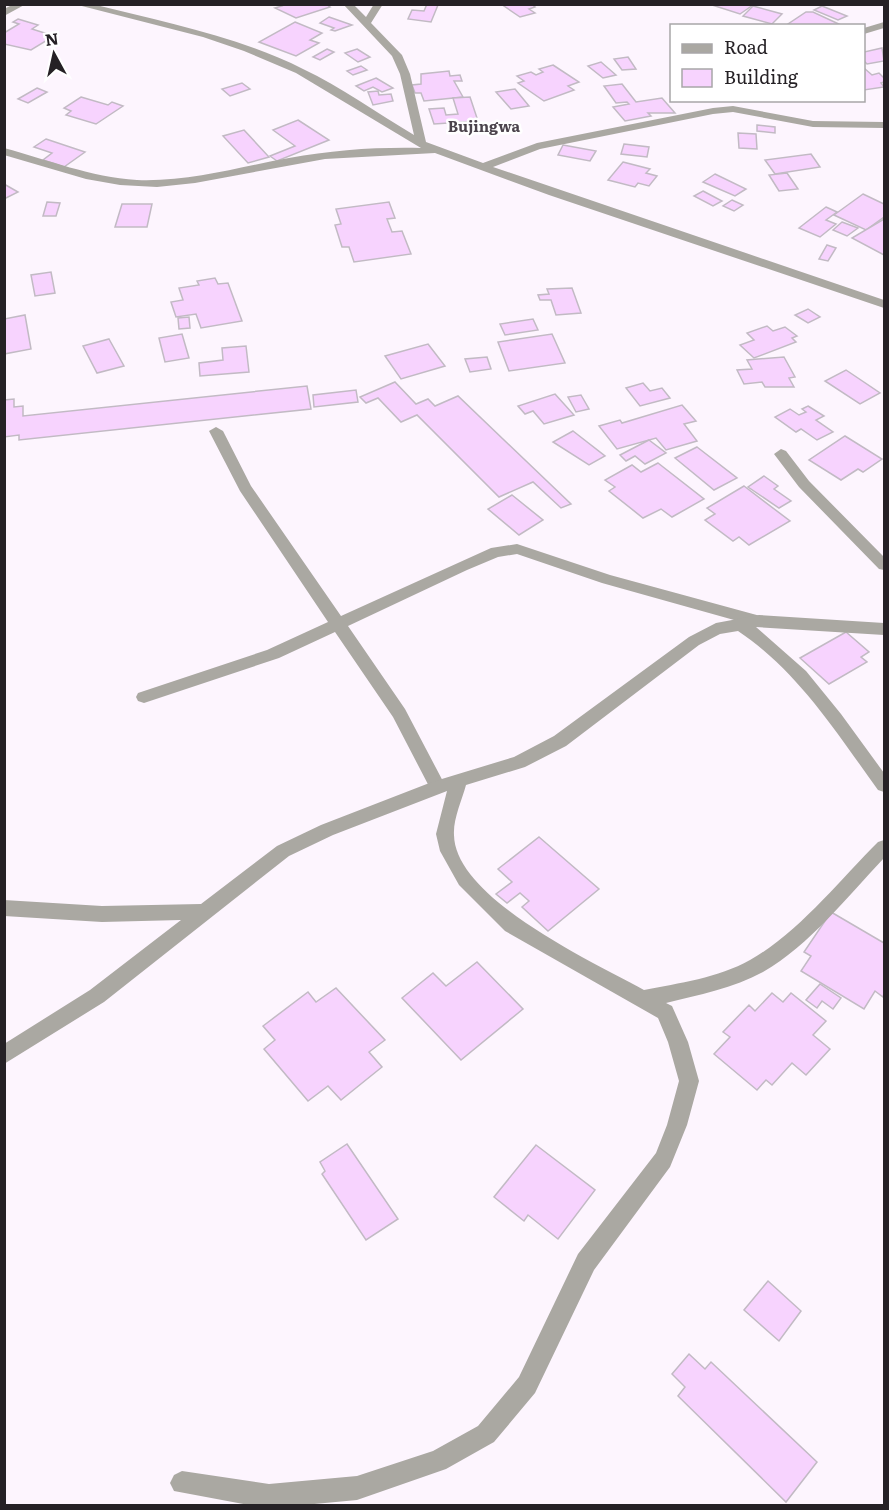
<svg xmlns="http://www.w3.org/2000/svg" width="889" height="1510" viewBox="0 0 889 1510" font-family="Literata,serif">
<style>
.building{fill:#f7d3fe;stroke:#c2bac4;stroke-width:1.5}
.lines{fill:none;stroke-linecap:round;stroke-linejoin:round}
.service{fill:#aaa8a2;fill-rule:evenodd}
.minor{fill:#aaa8a2;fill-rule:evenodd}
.labels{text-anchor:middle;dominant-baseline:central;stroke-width:5;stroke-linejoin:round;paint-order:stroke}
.far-quarter-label{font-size:15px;font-weight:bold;fill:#4b434c;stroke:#fff}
</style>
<rect width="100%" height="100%" fill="#fdf5fe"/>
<!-- building -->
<g class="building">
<path d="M280,4H326L330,7L296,18L275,8L282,6Z"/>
<path d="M427,4L438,5L431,22L408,19L412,10L424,11Z"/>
<path d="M501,4H532L535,7L529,9L535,13L520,17Z"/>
<path d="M709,4H752L753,5L740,14Z"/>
<path d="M753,6L782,14L772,24L743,16Z"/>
<path d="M822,6L847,16L838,20L814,10Z"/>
<path d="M806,12H813L843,26H785Z"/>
<path d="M329,17L352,25L335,31L331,30L334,28L320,23Z"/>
<path d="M18,19L38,25L32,29L54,36L31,50L4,44V33L19,24L13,22Z"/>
<path d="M295,22L322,33L310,40L319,43L296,56L259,42Z"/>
<path d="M882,48L884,61L867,64L864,61V52Z"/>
<path d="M327,49L334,52L320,60L313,57Z"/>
<path d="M357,49L370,57L358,62L345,53Z"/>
<path d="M628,57L636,69L622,70L614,59Z"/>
<path d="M601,62L616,75L603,78L588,66Z"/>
<path d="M553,65L579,82L568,86L574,90L544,101L518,83L524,81L517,76L531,72L536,75L543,72L539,69Z"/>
<path d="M361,66L367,70L353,75L347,71Z"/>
<path d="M864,68L872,75L879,73L884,78V82L881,83L884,87L864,90Z"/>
<path d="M449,71L450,76L460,75L462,81H454L463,97L424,101L421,93H415L412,85L421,84V74Z"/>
<path d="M376,78L393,88L382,92L373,87L364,91L356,86Z"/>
<path d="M242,83L250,89L230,96L222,89Z"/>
<path d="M622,84L636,102L662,98L675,113H648L651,116L625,121L613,107L629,104L627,102L616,103L604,86Z"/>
<path d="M37,88L47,92L28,103L18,99Z"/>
<path d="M515,89L529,106L511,109L496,92Z"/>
<path d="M378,91L379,95L391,94L393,101L373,105L368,92Z"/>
<path d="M81,97L108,105L112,102L123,106L96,124L66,115L71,111L64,108Z"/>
<path d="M470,97L478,121L434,124L429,109L444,108L446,115L458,114L453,98Z"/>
<path d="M298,120L329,140L277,161L270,156L295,146L273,130Z"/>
<path d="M757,125L775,127V133L757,131Z"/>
<path d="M244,130L269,157L248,163L223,136Z"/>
<path d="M738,133L756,134L757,149L739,148Z"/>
<path d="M46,139L85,152L64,167L43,160L52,153L34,147Z"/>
<path d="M624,144L649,147L647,157L621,154Z"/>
<path d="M563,145L596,151L590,161L558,155Z"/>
<path d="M811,154L820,167L775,174L765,160Z"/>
<path d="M623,162L650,169L646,173L657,176L649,186L638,183L635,187L608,180Z"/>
<path d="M787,173L798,189L779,191L769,175Z"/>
<path d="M715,174L746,189L735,196L703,182Z"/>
<path d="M4,184L18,192L4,199Z"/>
<path d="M703,191L722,201L713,206L694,196Z"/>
<path d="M863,194L884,204V217L866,230L834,215Z"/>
<path d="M732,200L743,205L734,211L723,206Z"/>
<path d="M47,202L60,203L56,216H43Z"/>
<path d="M389,202L395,218L387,219L392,232L402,231L411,254L354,262L349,247H342L335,225L341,224L336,209Z"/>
<path d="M122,204H152L147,227H115Z"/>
<path d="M826,207L837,212L826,220L836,224L820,237L799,228Z"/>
<path d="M884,219V255L852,238Z"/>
<path d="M842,222L858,228L847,236L833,230Z"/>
<path d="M827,245L836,248L828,261L819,259Z"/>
<path d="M51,272L55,293L35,296L31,275Z"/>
<path d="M215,278L218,284L228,283L242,321L201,328L196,314L176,317L171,302L183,300L179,288L199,285L197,281Z"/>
<path d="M572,288L581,313L556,315L551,300H540L538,295L549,294L547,289Z"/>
<path d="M808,309L820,317L808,323L795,315Z"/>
<path d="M25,315L31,349L4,354V319Z"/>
<path d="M189,317L190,328L179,329L178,318Z"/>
<path d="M533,319L538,330L505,335L500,324Z"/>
<path d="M767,326L773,331L785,327L797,336L792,338L796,342L754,358L740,345L754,340L747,333Z"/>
<path d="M182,334L189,358L165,362L159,338Z"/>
<path d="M552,334L565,363L509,371L498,342Z"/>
<path d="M109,339L124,366L97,373L83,346Z"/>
<path d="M428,344L445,366L401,379L385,356Z"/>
<path d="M246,346L249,372L200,376L199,363L223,360L222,348Z"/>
<path d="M487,357L491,369L470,372L465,359Z"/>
<path d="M784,357L795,377L789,378L794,387H765L762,382L744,384L737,370L752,369L747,360Z"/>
<path d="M846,370L880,393L860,404L825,381Z"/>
<path d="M395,382L416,404L428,399L435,406L458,396L571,504L561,508L533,482L499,497L417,415L401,422L378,398L366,403L360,397Z"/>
<path d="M643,383L650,391L662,388L670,398L640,406L626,388Z"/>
<path d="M307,386L311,409L19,440V435L4,437V400L14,399V407L23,406V416Z"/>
<path d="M356,390L358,402L314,407L313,395Z"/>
<path d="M555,394L574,415L544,424L533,411L525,414L518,406Z"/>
<path d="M581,395L589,409L576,412L568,397Z"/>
<path d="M682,405L696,421L684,424L697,441L666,450L656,438L617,449L599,426L620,420L622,423Z"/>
<path d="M808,406L824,416L816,420L833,432L817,440L801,429L796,432L775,417L790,409L799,415L806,412L802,409Z"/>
<path d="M573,431L605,456L589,465L553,442Z"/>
<path d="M845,436L882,459L863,472L858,469L841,480L809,460Z"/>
<path d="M649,440L666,453L645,464L635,456L626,461L620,455Z"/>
<path d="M697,447L737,478L714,490L675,458Z"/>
<path d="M658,463L704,499L672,517L661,509L643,518L609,491L615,487L605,480L632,465L641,472Z"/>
<path d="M764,476L778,486L774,489L791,501L779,508L748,487Z"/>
<path d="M744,486L790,521L749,545L739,537L733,541L705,520L715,514L707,508Z"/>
<path d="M512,495L543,520L519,535L488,509Z"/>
<path d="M846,632L869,652L861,657L867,662L829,684L800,658Z"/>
<path d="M539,837L599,889L548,931L522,907L529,901L520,893L507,903L496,894L512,882L498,869Z"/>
<path d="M831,912L884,943V994L883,997L875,991L864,1009L801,971L811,956L804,952Z"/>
<path d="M477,962L523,1009L461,1060L402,998L433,973L446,986Z"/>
<path d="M820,984L841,998L833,1009L822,1001L817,1008L806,1000Z"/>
<path d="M336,988L385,1040L369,1052L382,1067L341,1100L328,1086L308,1101L264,1049L275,1040L263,1026L308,992L316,1002Z"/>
<path d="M772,993L783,1002L791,993L826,1021L813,1035L830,1049L806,1075L792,1063L772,1085L766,1080L757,1090L714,1054L730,1037L723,1032L749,1005L755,1011Z"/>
<path d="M347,1144L398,1219L366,1240L322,1174L325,1171L320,1162Z"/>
<path d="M536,1145L595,1190L558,1239L528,1215L524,1221L494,1197Z"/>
<path d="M768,1281L801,1311L779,1341L744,1310Z"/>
<path d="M689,1354L705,1369L711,1362L817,1462L786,1502L678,1396L685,1387L672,1374Z"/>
</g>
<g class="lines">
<!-- service -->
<path class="service" d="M216,427L223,431L251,486L341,616L491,548L517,544L610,575L764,617L767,621L759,627L602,583L517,554L498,557L467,570L348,626L405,709L446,787L444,792H432L393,717L335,632L279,658L144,703L138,701L136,697L138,693L267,650L328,622L240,491L209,431Z"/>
<!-- minor -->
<g class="minor">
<path d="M14,4H26L4,16V9Z"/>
<path d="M74,4H92C163,22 237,36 303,69C341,87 377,113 414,135L400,74L392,56L343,4H353L366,17L374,4H383L371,23L402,55L410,74L426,142L483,163L537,143L713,108L733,106L813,121L884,122V128L813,127L733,112L713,114L540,149L493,167L884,300V308L549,195L435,153L325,159L195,183L157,187L120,185L86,179L4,155V148C49,160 90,177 137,180C189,182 239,167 289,158C333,150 377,147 421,148L296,73L244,51L203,37Z"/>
<path d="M884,22V28L864,34V28Z"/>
<path d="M781,449L786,451L809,481L884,557V570L879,569L799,487L774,454Z"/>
<path d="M759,615L884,623V635L756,627L806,671L841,714L884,773V792L878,790C836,732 798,671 738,631L720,634L699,645L566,746L525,767L466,785C462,800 453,819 454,835C455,899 595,963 644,990C679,983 718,978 750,960C798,933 839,881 878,842L884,840V858C847,897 810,945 763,972C734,988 698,995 666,1003L672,1006L688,1042L699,1081L687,1125L670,1167L594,1270L535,1393L494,1442L446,1469L357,1500L293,1506H254L174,1491L170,1483L174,1475L182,1471L269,1484L357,1476L433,1451L478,1426L519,1377L578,1254L656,1153L667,1125L679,1081L668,1042L658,1018L505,931L459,885L440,851L436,834L447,791L333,835L289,856L104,1002L4,1064V1044L90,990L181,920L102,922L4,916V900L102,906L201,904L277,846L321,825L432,782L514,757L554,736L689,637L716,623Z"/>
</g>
</g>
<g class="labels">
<!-- far-quarter labels -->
<g class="far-quarter-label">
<text x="484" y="125">Bujingwa</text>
</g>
</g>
<!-- border -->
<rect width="889" height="1510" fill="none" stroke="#252125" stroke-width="12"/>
<!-- legend -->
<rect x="670" y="24" width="195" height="78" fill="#ffffff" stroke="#a8a6a8" stroke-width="1.5"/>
<rect x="682" y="44" width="30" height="9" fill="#aaa8a2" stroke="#a8a6a8" stroke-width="1.5"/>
<text x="724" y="54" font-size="18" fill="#252125">Road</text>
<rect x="682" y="69" width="30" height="18" fill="#f7d3fe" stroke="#a8a6a8" stroke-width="1.5"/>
<text x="724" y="84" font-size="18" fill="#252125">Building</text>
<!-- north arrow -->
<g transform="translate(54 54) rotate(352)" stroke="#ffffff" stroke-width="4.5" paint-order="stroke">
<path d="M0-4.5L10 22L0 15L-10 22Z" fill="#252125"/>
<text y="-9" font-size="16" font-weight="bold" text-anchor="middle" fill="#252125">N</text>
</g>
</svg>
